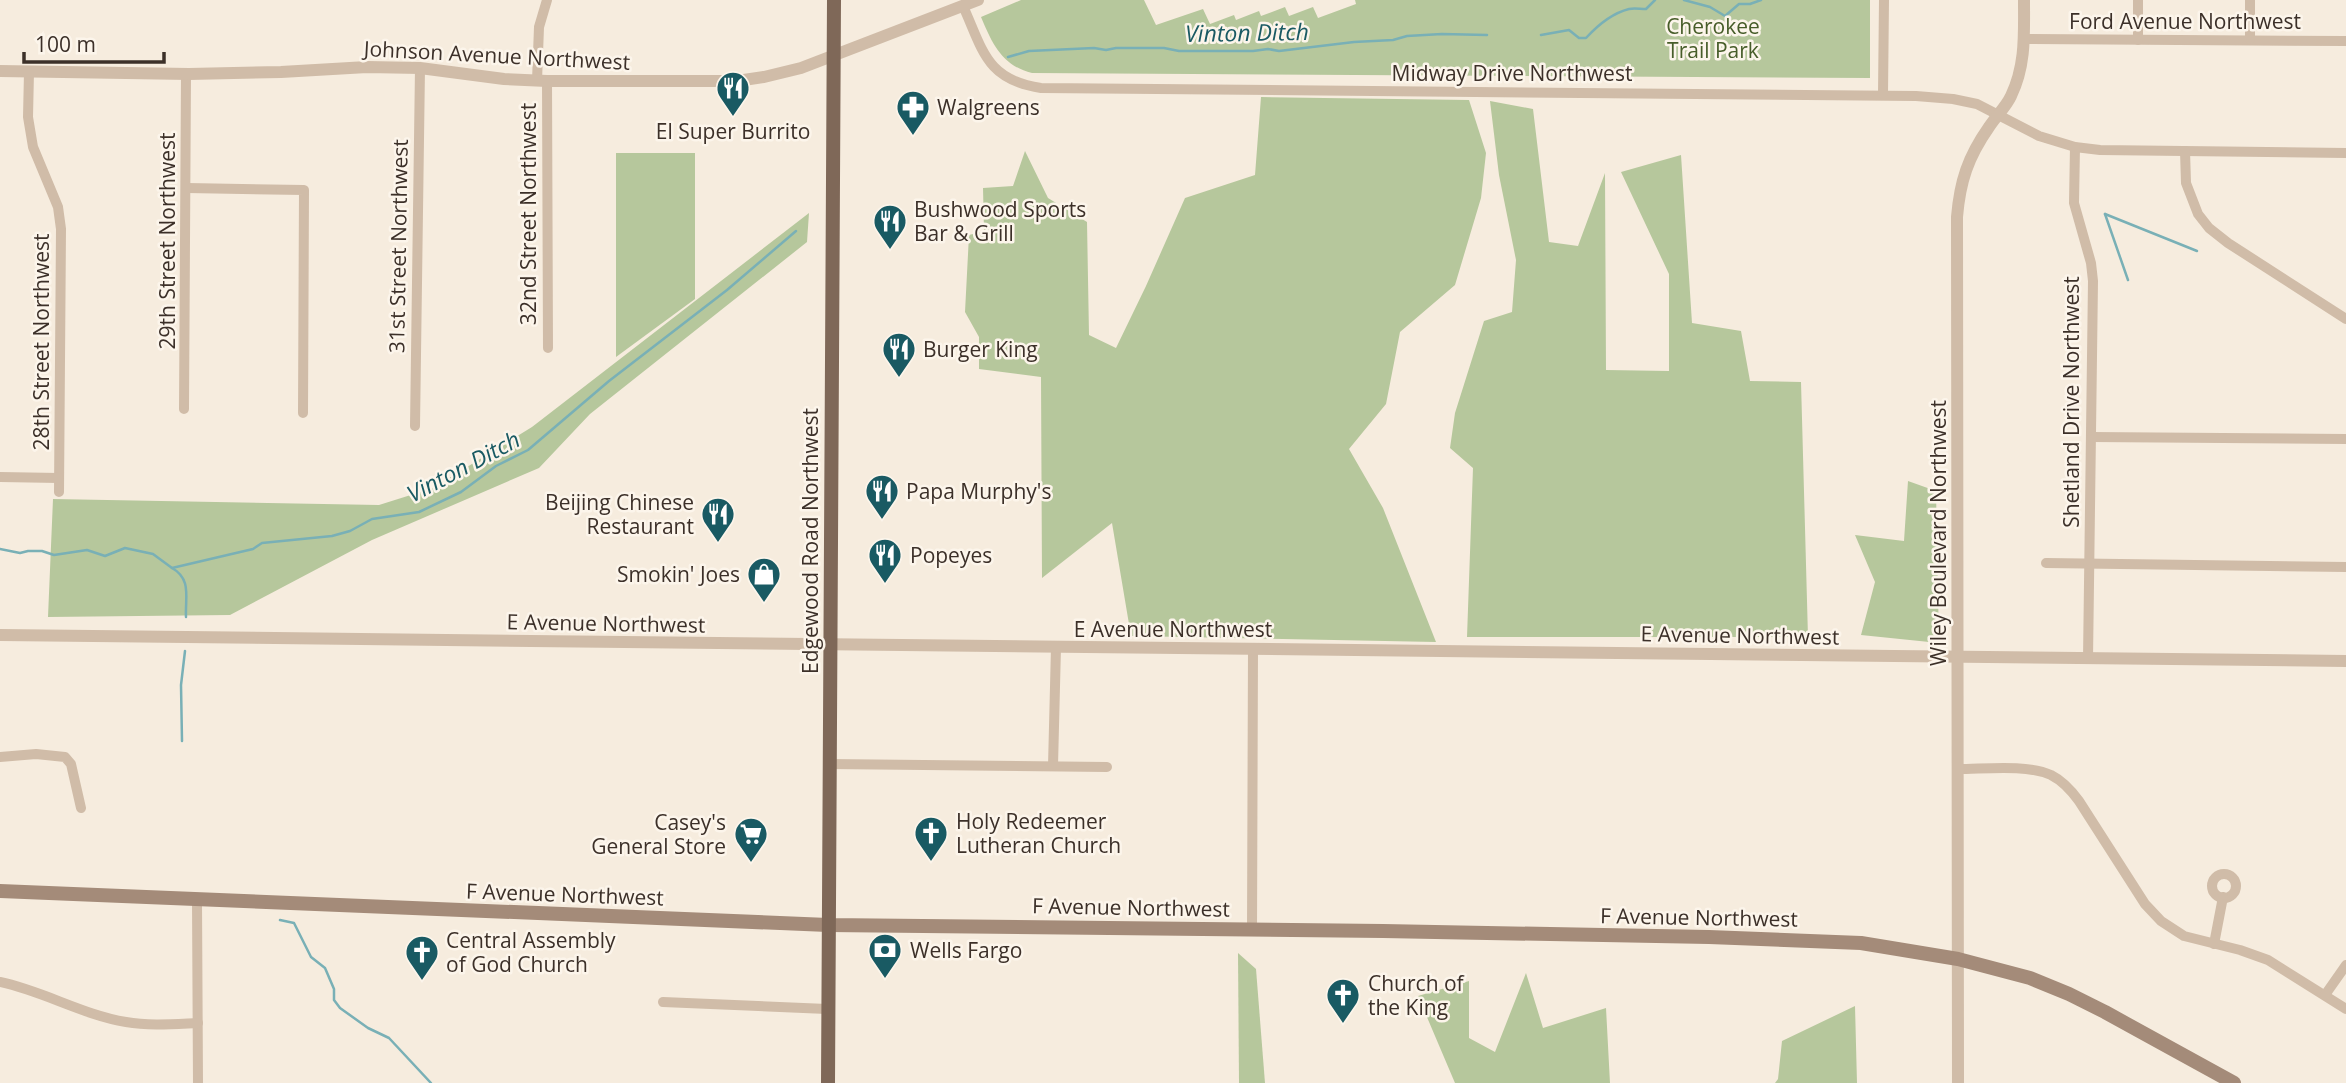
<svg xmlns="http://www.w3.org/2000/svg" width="2346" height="1083" viewBox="0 0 2346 1083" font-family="'Open Sans',sans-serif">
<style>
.green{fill:#b6c79c}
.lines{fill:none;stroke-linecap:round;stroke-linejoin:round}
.stream{stroke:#79b0b6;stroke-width:2.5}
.minor{stroke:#d0bca8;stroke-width:10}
.tertiary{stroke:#d0bca8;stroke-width:12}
.secondary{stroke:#a48b79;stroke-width:14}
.primary{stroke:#7f6858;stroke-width:14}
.labels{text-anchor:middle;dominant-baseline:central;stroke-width:5;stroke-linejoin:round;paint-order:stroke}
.street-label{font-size:21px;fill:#3c3029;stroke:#fcf5eb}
.park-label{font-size:21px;fill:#475d29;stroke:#fcf5eb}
.poi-label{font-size:21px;fill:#3c3029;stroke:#fcf5eb;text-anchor:start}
.water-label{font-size:23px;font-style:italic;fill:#195a63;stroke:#fcf5eb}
</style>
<rect width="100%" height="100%" fill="#f6ecde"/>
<!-- green -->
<g class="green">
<path d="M1021,0H1144L1156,25L1203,9L1210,24L1234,15L1236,20L1259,11L1261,16L1285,7L1289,16L1313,7L1318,18L1356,4L1355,0H1870V78L1032,73C1002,66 992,43 981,17Z"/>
<path d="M1261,97L1469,100L1486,153L1481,198L1455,285L1400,332L1386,404L1349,449L1383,508L1436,642L1131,636L1112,523L1042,578L1041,377L979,369V337L965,312L969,235L984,231L983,188L1013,186L1025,151L1048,198L1087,222L1089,335L1116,348L1146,286L1185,198L1255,175Z"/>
<path d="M1490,101L1533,109L1549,242L1578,246L1605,173L1606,370L1669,371V274L1621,172L1681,155L1692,323L1741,331L1750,381L1801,382L1808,637H1467L1473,468L1450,448L1455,413L1484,321L1512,312L1516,260L1499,175Z"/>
<path d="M616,153H695V299L616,357Z"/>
<path d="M809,213L807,242L590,414L539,468L372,540L230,615L48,617L53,499L379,505L433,488L532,427Z"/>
<path d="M1908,481L1936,491L1939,643L1861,635L1875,582L1855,535L1904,541Z"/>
<path d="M1238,953L1256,969L1265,1083H1239Z"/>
<path d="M1526,973L1543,1028L1606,1008L1610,1083H1455L1418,996L1469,981V1038L1495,1052Z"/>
<path d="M1855,1006L1857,1083H1775L1778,1079L1782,1041Z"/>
</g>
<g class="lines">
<!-- stream -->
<g class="stream">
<path d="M1684,0L1710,7L1725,16L1739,4H1750L1761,0"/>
<path d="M1541,35L1569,30L1579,38H1586C1597,26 1613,13 1629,9C1634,8 1640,9 1646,9L1655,0"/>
<path d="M1008,57L1029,51L1094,48L1106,50L1116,48H1164L1179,51H1253L1268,49L1279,51L1354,42L1393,40L1407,36L1442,34L1487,35"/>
<path d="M2105,214L2197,251"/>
<path d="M2105,214L2128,280"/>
<path d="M0,549L20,553L28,551H42L54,555L87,550L105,556L125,548L153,554L172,568L253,549L262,543L332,536L350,531L372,519L419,512L461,492L496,466L528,450L609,381L727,290L796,231"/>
<path d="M172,568C192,579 185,598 186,617"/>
<path d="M182,741L181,685L185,651"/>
<path d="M280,920L294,923L311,957L325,968L334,989V1000L340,1008L368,1028L389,1038L431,1083"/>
</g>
<!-- minor -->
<g class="minor">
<path d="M963,6C983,50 986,80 1041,88L1916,96L1953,99L1977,104L2039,136L2075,147L2100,150L2346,153"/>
<path d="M2024,39L2346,41"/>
<path d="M2138,40V0"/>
<path d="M2250,40V0"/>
<path d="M29,72L28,117L33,147L58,207L61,229L59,492"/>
<path d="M537,81L539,27L547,0"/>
<path d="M547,81L548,348"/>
<path d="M1883,94L1884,0"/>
<path d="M2075,147L2074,203L2091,263L2093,281L2088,659"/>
<path d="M2185,151L2186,183L2198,214L2209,228L2228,243L2346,319"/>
<path d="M187,188L304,190L303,413"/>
<path d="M184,409L186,74"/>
<path d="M415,426L420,68"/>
<path d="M2092,437L2346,439"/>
<path d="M0,477L59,478"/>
<path d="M2046,563L2346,567"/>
<path d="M0,757L36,754L65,757L71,764L81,808"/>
<path d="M829,764L1107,767"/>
<path d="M1053,766L1056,647"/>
<path d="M1958,769C1985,769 2026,764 2051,775C2063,781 2071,790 2079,801L2145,904L2161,921L2184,936L2240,950L2268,960L2346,1009"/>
<circle cx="2224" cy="886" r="12"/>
<path d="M197,901L198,1083"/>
<path d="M1252,930L1253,648"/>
<path d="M2214,944L2223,897"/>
<path d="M0,982C43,991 83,1015 126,1022C149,1026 174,1024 198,1023"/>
<path d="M2325,995L2346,965"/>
<path d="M663,1002L827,1009"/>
</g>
<!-- tertiary -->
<g class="tertiary">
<path d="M0,71L189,74L281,72L367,67L420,68L504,79L547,81H737L764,77L801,68L978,0"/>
<path d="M0,635L2346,661"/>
<path d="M1958,1083L1957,217C1960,181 1968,157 1989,127C1996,116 2006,107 2011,96C2026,65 2024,34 2024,0"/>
</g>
<!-- secondary -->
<path class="secondary" d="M0,891L828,925L1383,931L1709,937L1861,943L1958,959L2030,978L2069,994L2105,1012L2234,1083"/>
<!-- primary -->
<path class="primary" d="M828,1083L834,0"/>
</g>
<!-- icons -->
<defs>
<symbol id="restaurant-pin" viewBox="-11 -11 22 30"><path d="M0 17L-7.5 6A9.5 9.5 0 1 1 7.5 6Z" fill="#195a63" stroke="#fcf5eb"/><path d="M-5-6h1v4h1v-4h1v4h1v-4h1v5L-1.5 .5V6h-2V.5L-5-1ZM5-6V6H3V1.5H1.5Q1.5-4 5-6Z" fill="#fff"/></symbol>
<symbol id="pharmacy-pin" viewBox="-11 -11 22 30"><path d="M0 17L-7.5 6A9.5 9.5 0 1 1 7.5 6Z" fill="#195a63" stroke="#fcf5eb"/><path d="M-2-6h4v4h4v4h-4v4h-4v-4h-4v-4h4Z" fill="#fff"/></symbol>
<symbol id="shop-pin" viewBox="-11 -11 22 30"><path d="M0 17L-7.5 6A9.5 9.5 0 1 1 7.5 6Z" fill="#195a63" stroke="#fcf5eb"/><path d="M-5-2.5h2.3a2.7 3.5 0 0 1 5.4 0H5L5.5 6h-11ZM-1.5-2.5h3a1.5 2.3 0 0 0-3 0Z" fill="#fff"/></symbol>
<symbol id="church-pin" viewBox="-11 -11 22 30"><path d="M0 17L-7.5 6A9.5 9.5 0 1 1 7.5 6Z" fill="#195a63" stroke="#fcf5eb"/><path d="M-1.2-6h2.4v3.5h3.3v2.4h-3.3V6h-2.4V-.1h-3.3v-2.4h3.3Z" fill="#fff"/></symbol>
<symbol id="supermarket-pin" viewBox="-11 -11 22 30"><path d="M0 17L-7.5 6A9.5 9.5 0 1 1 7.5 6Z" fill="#195a63" stroke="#fcf5eb"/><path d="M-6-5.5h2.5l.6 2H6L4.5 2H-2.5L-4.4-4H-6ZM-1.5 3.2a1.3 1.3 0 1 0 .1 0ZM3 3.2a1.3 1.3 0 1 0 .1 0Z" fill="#fff"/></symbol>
<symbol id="bank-pin" viewBox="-11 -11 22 30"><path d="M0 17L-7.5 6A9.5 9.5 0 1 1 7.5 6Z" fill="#195a63" stroke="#fcf5eb"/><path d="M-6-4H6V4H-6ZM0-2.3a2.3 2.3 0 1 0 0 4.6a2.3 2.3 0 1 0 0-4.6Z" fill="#fff"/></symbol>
</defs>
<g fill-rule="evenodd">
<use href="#restaurant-pin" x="714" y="69" width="38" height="52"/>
<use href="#pharmacy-pin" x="894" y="88" width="38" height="52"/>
<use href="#restaurant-pin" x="871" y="202" width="38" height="52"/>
<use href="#restaurant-pin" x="880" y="330" width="38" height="52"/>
<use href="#restaurant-pin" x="863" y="472" width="38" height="52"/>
<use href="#restaurant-pin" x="699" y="495" width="38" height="52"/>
<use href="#restaurant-pin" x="866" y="536" width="38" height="52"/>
<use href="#shop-pin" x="745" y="555" width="38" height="52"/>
<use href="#church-pin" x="912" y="814" width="38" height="52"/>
<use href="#supermarket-pin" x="732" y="815" width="38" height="52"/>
<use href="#bank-pin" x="866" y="931" width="38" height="52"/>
<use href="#church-pin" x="403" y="933" width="38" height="52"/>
<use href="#church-pin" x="1324" y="976" width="38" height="52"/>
</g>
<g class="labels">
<!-- street labels -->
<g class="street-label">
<text x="2185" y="21">Ford Avenue Northwest</text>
<text transform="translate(497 55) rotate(3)">Johnson Avenue Northwest</text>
<text x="1512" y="73">Midway Drive Northwest</text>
<text transform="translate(528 214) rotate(-90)">32nd Street Northwest</text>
<text transform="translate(167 241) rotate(-90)">29th Street Northwest</text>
<text transform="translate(398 246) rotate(-89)">31st Street Northwest</text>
<text transform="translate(41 342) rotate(-90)">28th Street Northwest</text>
<text transform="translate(2071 402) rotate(-90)">Shetland Drive Northwest</text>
<text transform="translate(1938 533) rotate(-90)">Wiley Boulevard Northwest</text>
<text transform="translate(810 541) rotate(-90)">Edgewood Road Northwest</text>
<text transform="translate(606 623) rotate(1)">E Avenue Northwest</text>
<text x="1173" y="629">E Avenue Northwest</text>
<text transform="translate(1740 635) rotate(1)">E Avenue Northwest</text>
<text transform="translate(565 894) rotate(2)">F Avenue Northwest</text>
<text transform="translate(1131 907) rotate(1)">F Avenue Northwest</text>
<text transform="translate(1699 917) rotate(1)">F Avenue Northwest</text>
</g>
<!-- park labels -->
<g class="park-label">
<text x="1713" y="26">Cherokee<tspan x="1713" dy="24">Trail Park</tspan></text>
</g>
<!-- poi labels -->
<g class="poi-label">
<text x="937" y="107">Walgreens</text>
<text x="733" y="131" text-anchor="middle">El Super Burrito</text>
<text x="914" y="209">Bushwood Sports<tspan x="914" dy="24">Bar &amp; Grill</tspan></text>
<text x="923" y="349">Burger King</text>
<text x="906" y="491">Papa Murphy's</text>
<text x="694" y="502" text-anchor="end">Beijing Chinese<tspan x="694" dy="24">Restaurant</tspan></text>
<text x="910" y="555">Popeyes</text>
<text x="740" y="574" text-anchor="end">Smokin' Joes</text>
<text x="956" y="821">Holy Redeemer<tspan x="956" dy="24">Lutheran Church</tspan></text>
<text x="726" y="822" text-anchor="end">Casey's<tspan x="726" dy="24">General Store</tspan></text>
<text x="446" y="940">Central Assembly<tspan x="446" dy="24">of God Church</tspan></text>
<text x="910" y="950">Wells Fargo</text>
<text x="1368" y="983">Church of<tspan x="1368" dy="24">the King</tspan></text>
</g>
<!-- water labels -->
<g class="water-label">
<text transform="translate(1247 32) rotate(-1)">Vinton Ditch</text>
<text transform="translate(463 466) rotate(-28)">Vinton Ditch</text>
</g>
</g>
<!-- scale -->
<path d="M24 52v10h140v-10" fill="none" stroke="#3c3029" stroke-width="3.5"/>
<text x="35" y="52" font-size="21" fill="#3c3029" stroke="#fcf5eb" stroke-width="5" paint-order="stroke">100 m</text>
</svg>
